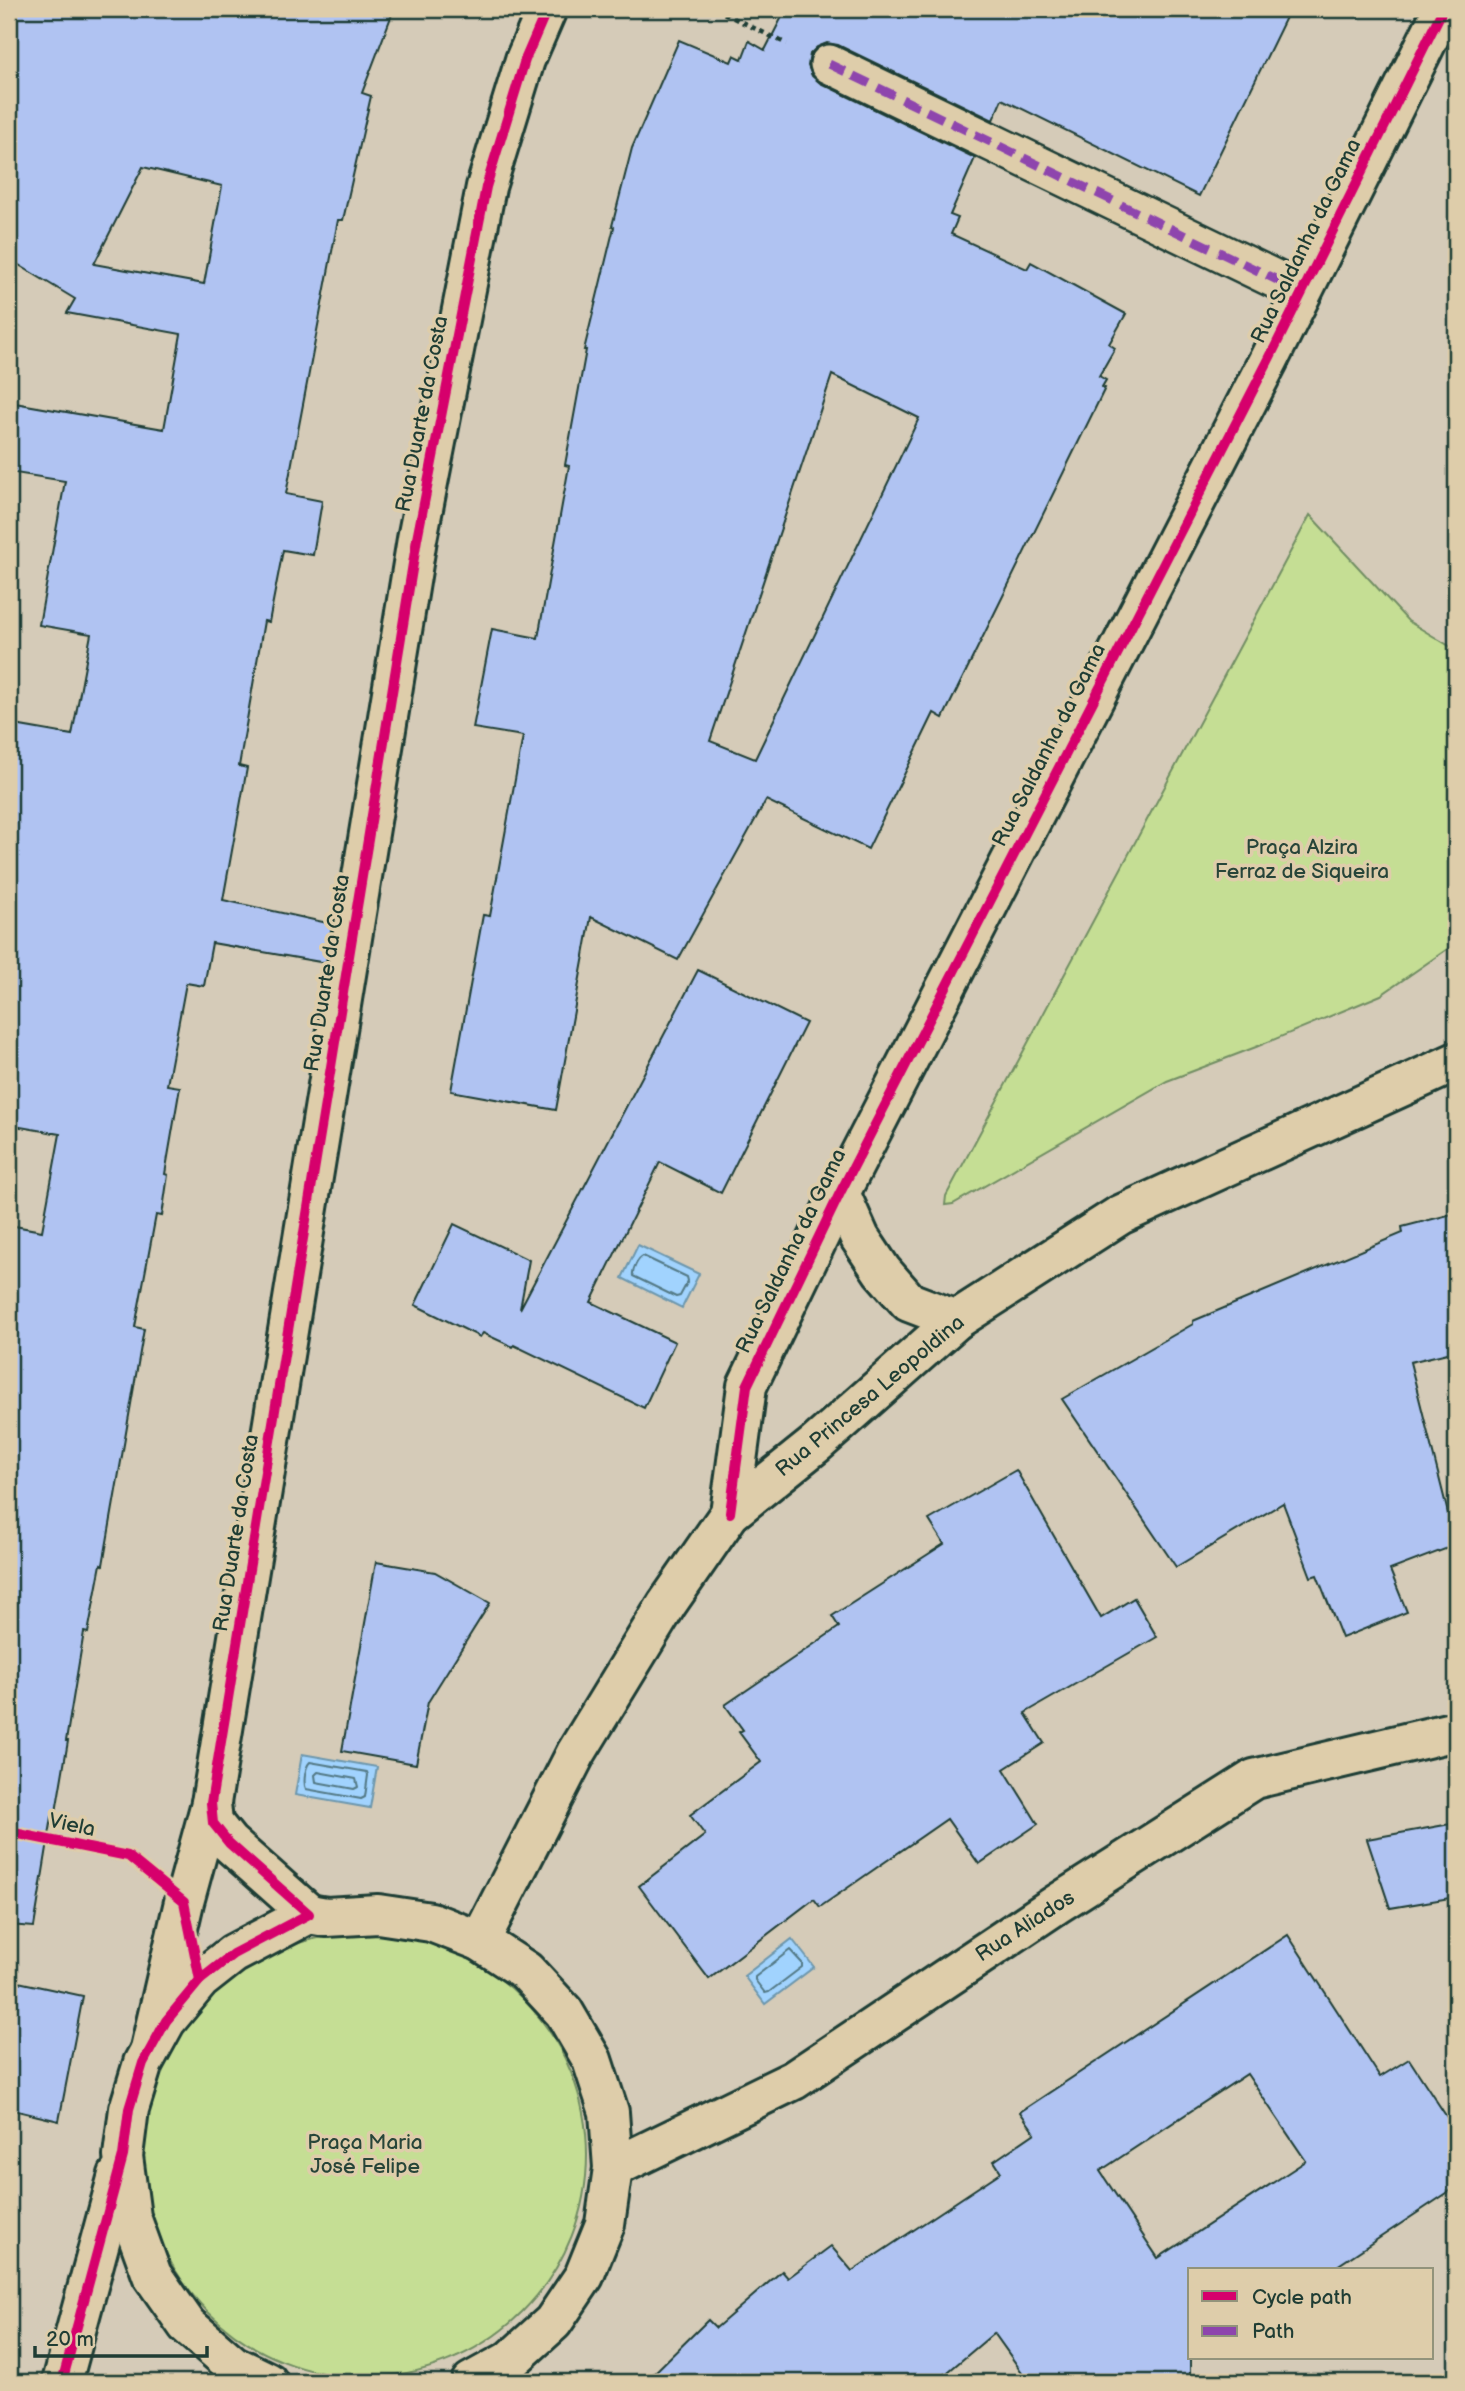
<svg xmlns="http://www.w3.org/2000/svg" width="1465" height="2391" viewBox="0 0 1465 2391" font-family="'Balsamiq Sans',sans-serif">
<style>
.green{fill:#c5de94;stroke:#728e64;stroke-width:2}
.water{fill:#a1d3fe;stroke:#6d97ad;stroke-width:2}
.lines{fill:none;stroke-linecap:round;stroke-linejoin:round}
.shore{stroke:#537985;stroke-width:2}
.building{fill:#b0c3f2;stroke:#1f3d34;stroke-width:2;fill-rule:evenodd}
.pedestrian-casing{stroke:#1f3d34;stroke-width:42}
.minor-casing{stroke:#1f3d34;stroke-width:44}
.path{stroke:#1f3d34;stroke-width:4.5;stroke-dasharray:5 5;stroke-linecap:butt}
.pedestrian{stroke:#decdaa;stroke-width:37}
.minor{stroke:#decdaa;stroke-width:38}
.quiet{stroke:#8e44ad;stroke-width:9;stroke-dasharray:18 9;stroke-linecap:butt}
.cycleway-casing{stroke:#decdaa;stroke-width:15}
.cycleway{stroke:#d6006c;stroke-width:10}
.labels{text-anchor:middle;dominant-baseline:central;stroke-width:7;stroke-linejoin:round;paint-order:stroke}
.street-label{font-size:21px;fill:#1f3d34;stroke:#decdaa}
.park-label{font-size:21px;fill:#274539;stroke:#decdaa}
</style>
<rect width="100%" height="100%" fill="#d5cbb8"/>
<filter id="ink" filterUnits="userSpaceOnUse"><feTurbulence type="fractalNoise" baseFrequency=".0143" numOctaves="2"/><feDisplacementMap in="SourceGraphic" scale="14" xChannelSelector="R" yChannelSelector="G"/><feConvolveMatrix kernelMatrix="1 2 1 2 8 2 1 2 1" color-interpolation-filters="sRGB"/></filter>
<g filter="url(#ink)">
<!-- green -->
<g class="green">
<path d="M1310,515L1408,621L1456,650V943L1381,995L1256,1047L1167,1081L953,1204L945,1205L946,1196Z"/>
<circle cx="365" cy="2155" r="222"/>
</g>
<!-- water -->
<g class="water">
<path d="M638,1245L699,1274L682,1308L622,1278Z"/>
<path d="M302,1754L377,1767L370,1808L295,1795Z"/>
<path d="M792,1939L814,1967L765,2004L744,1976Z"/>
</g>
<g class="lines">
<!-- shore -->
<g class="shore">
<path d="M643,1256L687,1277L688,1281L680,1296L676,1297L633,1276C632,1270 638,1258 643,1256Z"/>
<path d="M310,1762L367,1772L368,1775L365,1797L361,1799L306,1789C303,1783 305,1767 310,1762Z"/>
<path d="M318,1772L356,1779L358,1787L354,1789L316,1782L315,1775Z"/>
<path d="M790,1950L802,1963V1967L769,1992L765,1993L755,1980V1977Z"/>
</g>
</g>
<!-- building -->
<g class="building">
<path d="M9,9H394L362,93L371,96L343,220H338L286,494L322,501L313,555L283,550L269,622L264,621L239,766L247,768L223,900L332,924L326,963L212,943L204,986L186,983L167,1085L180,1087L165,1174L168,1175L162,1216L156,1215L135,1327L144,1329L103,1565L101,1564L88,1633L84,1632L66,1741H68L55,1818L52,1817L34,1927L9,1925V1225L42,1231L60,1134L9,1125V724L72,735L91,634L39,625L65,481L9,472V402L164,429L181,334L67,313L75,299L9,259ZM143,167L222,186L204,284L94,264Z"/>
<path d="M786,9H1290L1199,196L1002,99L993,120L838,45L827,43L817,47L810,54L808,66L812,76L820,83L975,158L950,215L958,218L951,234L1027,269L1031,262L1126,314L1109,344L1115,348L1099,376L1106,380L1102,387L1105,388L943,718L934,713L868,849L766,800L678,960L591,917L556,1110L451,1091L483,915L490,916L523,736L473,728L492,629L538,638L569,466L565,465L586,350H584L614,227L612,226L632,148L679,40L731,62L734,55L742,59L749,41L765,50ZM832,375L919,418L755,759L710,741Z"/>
<path d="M698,970L806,1023L721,1193L660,1162L591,1302L675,1342L644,1408L514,1345L513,1347L483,1333L480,1337L415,1305L454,1224L529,1260L520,1309Z"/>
<path d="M1456,1213V1351L1410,1362L1456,1545L1390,1570L1407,1612L1342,1638L1317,1575L1311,1577L1283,1503L1176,1567L1062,1399L1193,1324V1321L1403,1233L1402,1227Z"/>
<path d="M1016,1470L1101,1618L1134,1598L1157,1637L1025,1713L1044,1743L1004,1769L1038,1824L979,1864L947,1819L820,1907L814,1899L709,1979L639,1886L705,1835L690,1815L761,1762L739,1732L743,1730L725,1705L839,1627L832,1616L944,1544L929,1520Z"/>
<path d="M376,1562L435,1572L490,1603L428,1702L416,1764L342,1751Z"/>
<path d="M1456,1823V1897L1390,1908L1367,1839Z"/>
<path d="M1288,1935L1380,2077L1409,2059L1456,2131V2187L1331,2270H1190V2382H1029L994,2333L936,2382H645L708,2320L716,2328L782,2271L788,2278L831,2246L852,2271L1001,2172L994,2161L1035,2133L1020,2112ZM1247,2074L1306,2161L1158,2258L1100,2171Z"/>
<path d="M9,1980L83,1996L59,2121L9,2109Z"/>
</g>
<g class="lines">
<defs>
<path id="pedestrian" d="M829,64L1302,292"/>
<g id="minor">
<path d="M840,1193L860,1238L882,1271L909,1302L956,1320"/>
<path d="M730,1513L747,1386L840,1193L1269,359L1443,9"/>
<path d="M211,1803L213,1823L229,1843L309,1914"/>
<path d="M480,1941L576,1753L667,1604L730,1513L816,1444L956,1320L1120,1215L1456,1062"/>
<path d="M150,2049L184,1902L211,1803L417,539L486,187L525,60L547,9"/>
<path d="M613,2168L794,2080L1057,1904L1254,1779L1456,1731"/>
<path d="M62,2382L118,2175"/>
<path d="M268,2382L233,2365L187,2325L152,2275L131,2217L123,2156L129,2109L143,2063L166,2021L200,1980L233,1954L309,1914L326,1917L378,1914L431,1922L480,1941L526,1971L564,2012L592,2060L609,2112L613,2168L605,2224L584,2276L553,2322L511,2360L471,2382"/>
</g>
</defs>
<!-- pedestrian casing -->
<use href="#pedestrian" class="pedestrian-casing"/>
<!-- minor casing -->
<use href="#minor" class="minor-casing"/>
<!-- path -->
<path class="path" d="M715,9L787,44"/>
<!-- pedestrian -->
<use href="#pedestrian" class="pedestrian"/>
<!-- minor -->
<use href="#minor" class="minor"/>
<!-- quiet -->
<path class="quiet" d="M829,64L1302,292"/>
<defs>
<g id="cycleway">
<path d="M730,1513L747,1386L840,1193L1269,359L1443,9"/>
<path d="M9,1832L128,1856L184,1902L200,1980"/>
<path d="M62,2382L123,2156L129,2109L143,2063L166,2021L200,1980L233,1954L309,1914L229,1843L213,1823L211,1803L417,539L486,187L525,60L547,9"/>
</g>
</defs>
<!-- cycleway casing -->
<use href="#cycleway" class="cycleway-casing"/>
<!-- cycleway -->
<use href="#cycleway" class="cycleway"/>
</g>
</g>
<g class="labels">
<!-- street labels -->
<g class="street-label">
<text transform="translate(1306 241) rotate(-64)">Rua Saldanha da Gama</text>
<text transform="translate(422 414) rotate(-79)">Rua Duarte da Costa</text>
<text transform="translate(1049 745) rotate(-63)">Rua Saldanha da Gama</text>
<text transform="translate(327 973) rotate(-81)">Rua Duarte da Costa</text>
<text transform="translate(791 1251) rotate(-64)">Rua Saldanha da Gama</text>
<text transform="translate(870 1396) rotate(-40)">Rua Princesa Leopoldina</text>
<text transform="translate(236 1533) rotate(-81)">Rua Duarte da Costa</text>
<text transform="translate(72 1825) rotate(12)">Viela</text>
<text transform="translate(1025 1926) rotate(-33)">Rua Aliados</text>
</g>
<!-- park labels -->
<g class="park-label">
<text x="1302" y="847">Praça Alzira<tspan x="1302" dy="24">Ferraz de Siqueira</tspan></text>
<text x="365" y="2142">Praça Maria<tspan x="365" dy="24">José Felipe</tspan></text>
</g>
</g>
<!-- margin -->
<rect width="1465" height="2391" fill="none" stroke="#decdaa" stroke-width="35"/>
<rect x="18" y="18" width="1430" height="2356" fill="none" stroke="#1f3d34" stroke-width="2.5" filter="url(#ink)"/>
<!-- legend -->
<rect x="1188" y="2268" width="245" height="91" fill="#decdaa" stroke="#92937b" stroke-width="2"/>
<rect x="1202" y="2291" width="35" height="10" fill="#d6006c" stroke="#92937b" stroke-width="2"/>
<text x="1252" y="2304" font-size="21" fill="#1f3d34">Cycle path</text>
<rect x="1202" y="2326" width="35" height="10" fill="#8e44ad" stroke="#92937b" stroke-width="2"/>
<text x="1252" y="2338" font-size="21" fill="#1f3d34">Path</text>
<!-- scale -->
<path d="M35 2346v10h172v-10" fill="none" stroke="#1f3d34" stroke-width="3.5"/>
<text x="46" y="2346" font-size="21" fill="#1f3d34" stroke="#decdaa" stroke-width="5" paint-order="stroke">20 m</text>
</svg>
